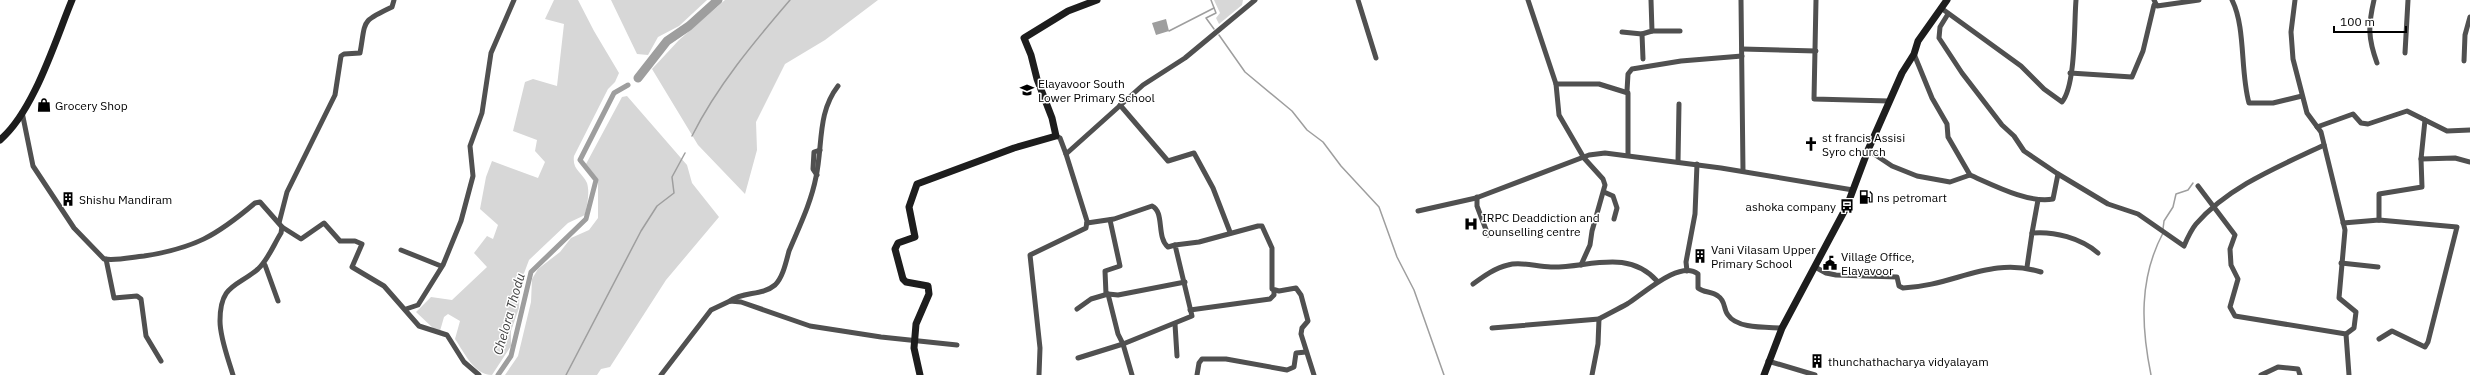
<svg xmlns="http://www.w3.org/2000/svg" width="2470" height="375" viewBox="0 0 2470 375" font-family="'IBM Plex Sans',sans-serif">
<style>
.green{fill:#d7d7d7}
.water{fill:#9e9e9e}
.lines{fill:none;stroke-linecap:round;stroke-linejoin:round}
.stream{stroke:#9e9e9e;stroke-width:1.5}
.canal{stroke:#9e9e9e;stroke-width:5}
.river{stroke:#9e9e9e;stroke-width:9}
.street{stroke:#505050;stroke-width:5}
.secondary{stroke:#1d1d1d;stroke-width:7}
.labels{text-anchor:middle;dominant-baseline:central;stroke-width:3;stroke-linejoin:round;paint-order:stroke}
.poi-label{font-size:12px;fill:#000;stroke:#fff;text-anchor:start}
.water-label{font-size:13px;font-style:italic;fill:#3f3f3f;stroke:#fff}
</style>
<rect width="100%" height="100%" fill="#fff"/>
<!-- green -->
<g class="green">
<path d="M554,0H578L594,31L619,73L615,82L608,89L574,156C572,170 582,172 587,183C590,193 587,205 585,215L568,223L529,260L520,284L519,308L511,331V346L492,375C474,375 464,352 455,339L460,321L448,314L444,317L440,331L434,329L416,312L431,297L452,300L487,267L474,253L487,236L493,239L498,225L480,209L486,177L492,161L538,178L545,162L535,151L537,140L513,131L525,82L533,79L557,86L564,24L545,19Z"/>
<path d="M611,0H707L679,26L658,37L648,55L637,54Z"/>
<path d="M725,0H878L825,40L785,64L756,122L757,150L745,194L698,145L652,69L679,40Z"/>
<path d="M1214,0H1243L1242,5L1219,24L1216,18L1220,13Z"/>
<path d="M627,96L687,165L692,183L719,217L666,280L610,367L601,369L597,375H505L518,356L531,302L532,279L538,269L560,252L571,238L589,230L598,218V179L586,164L622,97Z"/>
</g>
<!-- water -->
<path class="water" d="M1166,19L1169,31L1156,35L1152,23Z"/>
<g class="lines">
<!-- stream -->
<g class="stream">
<path d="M1211,0L1216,13L1206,18L1214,29"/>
<path d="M1169,31L1214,8"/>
<path d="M1219,35L1245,72L1292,111L1307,130L1323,142L1341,166L1379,207L1397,257L1414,290L1444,375"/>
<path d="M692,136C717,86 754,42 790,0"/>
<path d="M2163,229L2164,221L2173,207L2176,194L2188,190L2193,183"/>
<path d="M566,375L641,231L657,206L674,193L672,177L685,153"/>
<path d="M2151,375C2141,326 2139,278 2163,233"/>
</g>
<!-- canal -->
<path class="canal" d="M498,375L511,356L531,272L586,219L596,180L580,160L614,93L628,85"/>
<!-- river -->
<path class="river" d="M638,78L667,41L689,26L718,0"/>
<!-- street -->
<g class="street">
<path d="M1358,0L1376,58"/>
<path d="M1528,0L1556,84H1599L1628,93V155"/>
<path d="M1741,0L1743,171"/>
<path d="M1816,0L1814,99L1889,101"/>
<path d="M2154,0L2157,6L2199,0"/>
<path d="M2232,0C2246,28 2240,71 2249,103H2273L2302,96"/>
<path d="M2295,0L2291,32L2293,59L2307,113L2321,132L2345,230L2339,298L2356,312L2354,328L2346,334"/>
<path d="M2374,0C2368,26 2368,38 2377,63"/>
<path d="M1941,8L2021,66L2044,89L2062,102C2076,85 2074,23 2076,0"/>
<path d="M1948,14L1940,27L1939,38L1962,73L2002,125L2014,136L2024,151L2058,174"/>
<path d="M1652,31H1680"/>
<path d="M1622,32L1642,34"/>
<path d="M1742,49L1816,51"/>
<path d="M2405,53L2408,0"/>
<path d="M1914,54L1932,98L1947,124L1948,137L1970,175"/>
<path d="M1643,59L1642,34L1652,31L1651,0"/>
<path d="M2464,61L2465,35L2470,17"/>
<path d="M2070,73L2132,77L2143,51L2154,5"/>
<path d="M1556,84L1559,115L1584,158L1603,179L1605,185L1592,231L1590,245L1581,265"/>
<path d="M1627,91L1628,74L1632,69L1681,61L1742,56"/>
<path d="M1120,105L1168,161L1194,153L1213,188L1230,232"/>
<path d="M22,112L33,166L74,228L104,259C117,261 132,257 144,256C195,248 216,236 255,203L260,202L282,227L301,239L324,223L340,241H355L362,244L352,267L384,286L419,326L447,335L464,362L479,375"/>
<path d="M2425,120L2421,159L2455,158L2470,162"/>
<path d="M2317,127L2353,114L2361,123L2368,124L2407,111L2447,131L2470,130"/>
<path d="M1056,136L1060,138L1066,154"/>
<path d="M1868,150L1892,166L1917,176L1950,182L1970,175C1991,184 2029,204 2053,199L2058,174L2108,204L2138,214L2184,246C2187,239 2191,230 2196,224C2229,186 2280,166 2324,145"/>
<path d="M1678,162L1679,104"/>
<path d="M817,175L813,169L814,152L820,150"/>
<path d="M2198,186L2235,235L2230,249L2231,265L2238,279L2230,307L2235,316L2346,334L2349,375"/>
<path d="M1604,192L1613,196L1617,208L1614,219"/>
<path d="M1477,197V206L1488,235"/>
<path d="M1418,211L1476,198L1589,155L1605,153L1721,168L1853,190"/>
<path d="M2379,220V194L2422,187L2421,159"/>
<path d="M279,223L287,192L335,95L341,56L344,54L360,53C366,20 360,22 392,7L394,0"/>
<path d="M1087,223L1114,219L1152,206C1165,212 1156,237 1168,247L1175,245"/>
<path d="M2343,223L2379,220L2457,227L2428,342L2425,347L2392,331L2379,339"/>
<path d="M2032,233L2038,200"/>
<path d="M401,250L441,266"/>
<path d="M106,259L114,298L137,296L141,299L146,336L161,361"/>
<path d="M2341,263L2378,267"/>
<path d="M265,265L278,301"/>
<path d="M1815,267L1826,273L1836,275L1897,277L1899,286L1903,288C1954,286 1990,256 2041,272"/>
<path d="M2027,267L2032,233C2054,231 2081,238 2098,253"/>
<path d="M1687,271L1686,262L1695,214L1697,164"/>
<path d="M1473,284C1484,276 1495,268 1508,265C1521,261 1537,267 1551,267C1588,268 1627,248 1657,281"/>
<path d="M1106,294L1105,271L1120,266L1110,220"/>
<path d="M1108,294L1118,295L1185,282"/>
<path d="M730,301C743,291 762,296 775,285C783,277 786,262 789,251C799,227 811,203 816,177C823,145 817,113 838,86"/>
<path d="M406,309L418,305L443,265L461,221L473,176L470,146L482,113L491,53L514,0"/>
<path d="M1077,309L1091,299L1108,294L1118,334L1123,344L1078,358"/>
<path d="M1190,310L1270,299L1274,295V291"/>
<path d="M1599,319C1608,314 1618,309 1627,304C1642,295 1680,259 1698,274V288C1704,293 1712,291 1718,296C1726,301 1723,309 1728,315C1737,329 1767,327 1782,328"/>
<path d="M1175,324L1177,356"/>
<path d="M1492,328L1599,319L1598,344L1592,375"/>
<path d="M1768,361L1815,375"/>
<path d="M233,375C228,358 220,338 220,321C220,284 237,287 258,269C268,260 274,244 281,233L282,227"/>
<path d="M661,375L711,310L730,301L741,302L810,326L881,337L957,345"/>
<path d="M1039,375L1040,348L1030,255L1086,228L1087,221L1066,154L1143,85L1185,58L1255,0"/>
<path d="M1132,375L1123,344L1192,316L1175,245L1199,242L1258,226H1262L1272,248V289L1279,291L1296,288L1301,295L1308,321L1302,328L1301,334L1314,375"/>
<path d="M1197,375L1199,363L1202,359H1226L1287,370L1294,367L1296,353L1306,352"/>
<path d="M2261,375L2278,367L2298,369L2300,375"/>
</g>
<!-- secondary -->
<g class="secondary">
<path d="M0,140C34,111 55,41 72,0"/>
<path d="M920,375L914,348L916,324L929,294L928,286L906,282L903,279L895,249L898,243L915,237L909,207L917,184L1014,148L1056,136L1052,118L1037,79L1031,55L1024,38L1068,11L1097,0"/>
<path d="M1764,375L1782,328L1847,206L1868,150L1902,73L1914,54L1918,41L1947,0"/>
</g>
</g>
<!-- icons -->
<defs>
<symbol id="school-bare" viewBox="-9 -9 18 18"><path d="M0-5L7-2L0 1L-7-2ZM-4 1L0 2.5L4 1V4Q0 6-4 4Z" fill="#000" stroke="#fff" stroke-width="2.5" paint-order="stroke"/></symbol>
<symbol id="shop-bare" viewBox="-9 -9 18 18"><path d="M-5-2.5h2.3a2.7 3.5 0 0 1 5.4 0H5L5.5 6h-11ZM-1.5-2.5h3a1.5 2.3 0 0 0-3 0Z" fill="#000" stroke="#fff" stroke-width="2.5" paint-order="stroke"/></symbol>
<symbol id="church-bare" viewBox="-9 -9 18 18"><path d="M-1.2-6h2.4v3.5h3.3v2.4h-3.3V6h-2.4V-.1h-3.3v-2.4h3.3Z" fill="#000" stroke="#fff" stroke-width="2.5" paint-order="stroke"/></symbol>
<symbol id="fuel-bare" viewBox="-9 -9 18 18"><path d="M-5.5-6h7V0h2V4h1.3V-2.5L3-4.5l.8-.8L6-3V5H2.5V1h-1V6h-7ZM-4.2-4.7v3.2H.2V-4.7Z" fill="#000" stroke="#fff" stroke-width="2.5" paint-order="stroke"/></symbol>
<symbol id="building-bare" viewBox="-9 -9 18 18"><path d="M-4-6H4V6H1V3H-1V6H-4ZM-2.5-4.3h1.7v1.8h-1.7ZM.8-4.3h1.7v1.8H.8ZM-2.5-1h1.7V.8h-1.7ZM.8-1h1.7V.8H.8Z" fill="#000" stroke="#fff" stroke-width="2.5" paint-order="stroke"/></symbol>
<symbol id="bus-bare" viewBox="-9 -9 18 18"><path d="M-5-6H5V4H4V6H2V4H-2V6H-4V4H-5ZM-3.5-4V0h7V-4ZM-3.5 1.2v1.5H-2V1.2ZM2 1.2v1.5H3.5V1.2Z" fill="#000" stroke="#fff" stroke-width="2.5" paint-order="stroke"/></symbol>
<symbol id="hospital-bare" viewBox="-9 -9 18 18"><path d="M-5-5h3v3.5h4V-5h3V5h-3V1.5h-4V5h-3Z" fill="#000" stroke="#fff" stroke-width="2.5" paint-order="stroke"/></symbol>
<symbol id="civic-bare" viewBox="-9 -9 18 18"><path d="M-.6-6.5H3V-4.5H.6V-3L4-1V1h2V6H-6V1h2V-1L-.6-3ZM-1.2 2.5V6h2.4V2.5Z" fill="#000" stroke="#fff" stroke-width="2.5" paint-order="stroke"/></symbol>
</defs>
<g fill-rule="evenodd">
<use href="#school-bare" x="1017" y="80" width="20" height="20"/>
<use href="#shop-bare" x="34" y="95" width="20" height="20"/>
<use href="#church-bare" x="1801" y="134" width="20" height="20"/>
<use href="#fuel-bare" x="1856" y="187" width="20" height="20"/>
<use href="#building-bare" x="58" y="189" width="20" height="20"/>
<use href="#bus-bare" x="1837" y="196" width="20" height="20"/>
<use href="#hospital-bare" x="1461" y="214" width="20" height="20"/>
<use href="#building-bare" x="1690" y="246" width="20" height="20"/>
<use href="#civic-bare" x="1820" y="253" width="20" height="20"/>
<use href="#building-bare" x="1807" y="351" width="20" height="20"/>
</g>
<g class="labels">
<!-- poi labels -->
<g class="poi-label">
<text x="1038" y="83">Elayavoor South<tspan x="1038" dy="14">Lower Primary School</tspan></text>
<text x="55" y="105">Grocery Shop</text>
<text x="1822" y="137">st francis Assisi<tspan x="1822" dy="14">Syro church</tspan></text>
<text x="1877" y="197">ns petromart</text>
<text x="79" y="199">Shishu Mandiram</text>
<text x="1836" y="206" text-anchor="end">ashoka company</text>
<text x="1482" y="217">IRPC Deaddiction and<tspan x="1482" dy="14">counselling centre</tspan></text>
<text x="1711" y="249">Vani Vilasam Upper<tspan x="1711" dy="14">Primary School</tspan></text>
<text x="1841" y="256">Village Office,<tspan x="1841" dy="14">Elayavoor</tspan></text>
<text x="1828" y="361">thunchathacharya vidyalayam</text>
</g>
<!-- water labels -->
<g class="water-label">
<text transform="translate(509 314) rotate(-74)">Chelora Thodu</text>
</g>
</g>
<!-- scale -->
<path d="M2334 26v6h72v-6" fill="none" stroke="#000000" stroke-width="2"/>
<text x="2340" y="26" font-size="12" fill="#000000" stroke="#ffffff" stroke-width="3" paint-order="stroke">100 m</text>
</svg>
